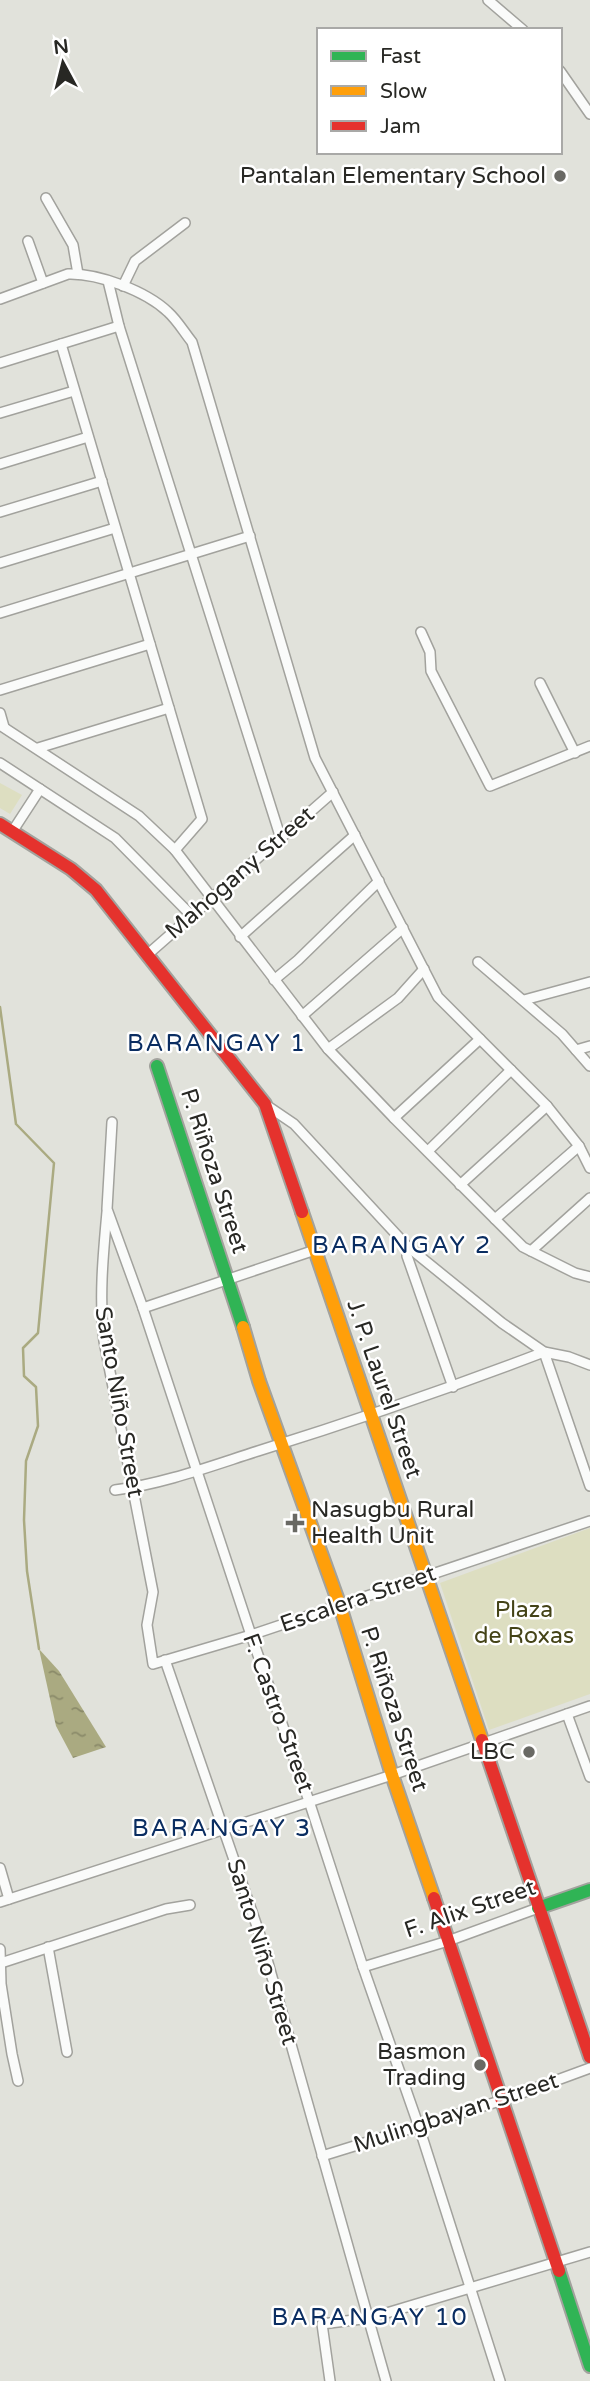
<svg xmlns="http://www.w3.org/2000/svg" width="590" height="2381" viewBox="0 0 590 2381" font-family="'Varela Round',sans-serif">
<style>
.green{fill:#dddec1}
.water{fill:url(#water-ripples)}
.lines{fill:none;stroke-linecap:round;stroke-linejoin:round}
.stream{stroke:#aaaa81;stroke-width:2.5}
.street-casing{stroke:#a2a29d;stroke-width:12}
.fast-casing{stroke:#a2a29d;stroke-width:16}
.slow-casing{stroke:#a2a29d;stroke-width:16}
.jam-casing{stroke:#a2a29d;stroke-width:16}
.street{stroke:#fafbfa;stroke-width:9}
.fast{stroke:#30b455;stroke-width:12}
.slow{stroke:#ff9f0a;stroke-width:12}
.jam{stroke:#e5322d;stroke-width:12}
.poi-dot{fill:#696964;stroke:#fff;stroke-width:2.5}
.labels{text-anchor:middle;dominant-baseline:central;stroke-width:5;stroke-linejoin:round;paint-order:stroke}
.poi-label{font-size:23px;fill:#282824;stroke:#fff;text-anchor:end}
.street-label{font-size:23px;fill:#282824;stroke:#fff}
.park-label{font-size:23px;fill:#444317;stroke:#fff}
.neighbourhood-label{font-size:24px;letter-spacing:2px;fill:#0a2d61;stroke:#fff}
</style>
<defs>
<pattern id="water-ripples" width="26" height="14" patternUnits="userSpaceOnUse" patternTransform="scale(1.75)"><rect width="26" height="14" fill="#aaaa81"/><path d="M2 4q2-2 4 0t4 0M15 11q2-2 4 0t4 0" fill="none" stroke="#8a8a69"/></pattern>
</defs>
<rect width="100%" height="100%" fill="#e1e2db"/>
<!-- green -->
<g class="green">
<path d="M0,783L22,795L10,814L0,808Z"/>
<path d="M590,1528V1694L489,1730L440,1583Z"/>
</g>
<!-- water -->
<path class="water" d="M39,1649L59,1671L106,1747L73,1758L56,1726Z"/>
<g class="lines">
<!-- stream -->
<path class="stream" d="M0,1007L16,1124L54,1163L38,1333L23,1348L24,1376L36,1387L38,1426L26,1461L24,1520L27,1571L39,1649"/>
<defs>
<g id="street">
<path d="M488,0L523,30"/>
<path d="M560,71L590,114"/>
<path d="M46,198L73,245L78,274"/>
<path d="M28,241L43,283"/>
<path d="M108,281L119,326L281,839"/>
<path d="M123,286L135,261L185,223"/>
<path d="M0,299L68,274C98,273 146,291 168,312C177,320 184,332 192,342L315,758L438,997L547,1106L579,1146L590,1168"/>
<path d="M61,344L202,819L175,850"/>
<path d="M0,363L119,326"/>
<path d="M0,413L74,391"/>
<path d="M0,464L88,437"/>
<path d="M0,512L102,481"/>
<path d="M0,563L115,528"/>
<path d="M0,613L250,536"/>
<path d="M421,632L430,652L431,671L490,786L590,746"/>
<path d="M540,683L575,753"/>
<path d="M0,690L150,644"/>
<path d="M0,713L4,727"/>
<path d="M0,725L139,816L175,850L328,1049L394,1118L523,1247L575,1273L590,1277"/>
<path d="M38,748L169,708"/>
<path d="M0,763L115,838L188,912"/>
<path d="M12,832L40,789"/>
<path d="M240,937L355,835"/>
<path d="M147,955L333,792"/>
<path d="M478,962L562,1034L590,1066"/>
<path d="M274,980L298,960L379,881"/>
<path d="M524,1000L590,982"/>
<path d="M302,1016L403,928"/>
<path d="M328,1049L398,998L424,969"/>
<path d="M576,1050L590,1046"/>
<path d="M266,1105L294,1124L407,1246L502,1323L544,1352L569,1357L590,1365"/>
<path d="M394,1118L480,1039"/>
<path d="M112,1122L107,1209L143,1308L251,1635L309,1801L363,1967L419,2127L500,2381"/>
<path d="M428,1151L511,1070"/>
<path d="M460,1185L547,1106"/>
<path d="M107,1212C103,1256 99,1297 104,1341L153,1592L147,1625L153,1664L251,1635L590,1521"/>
<path d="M495,1219L579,1146"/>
<path d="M407,1246V1256L453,1387"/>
<path d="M531,1251L590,1198"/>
<path d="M143,1308L315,1250"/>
<path d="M115,1490C163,1484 211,1466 258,1451C354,1421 450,1388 544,1352L590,1486"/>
<path d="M165,1660L261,1938L386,2381"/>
<path d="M567,1714L590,1777"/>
<path d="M0,1868L9,1899"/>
<path d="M0,1902L392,1775L590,1706"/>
<path d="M48,1947L67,2052"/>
<path d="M0,1949L1,1984L12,2054L18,2081"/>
<path d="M1,1963L166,1909L190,1905"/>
<path d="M363,1967L448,1941L538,1908"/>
<path d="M322,2156L503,2100L590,2068"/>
<path d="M330,2381L322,2324L370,2318L590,2252"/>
</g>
<g id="fast">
<path d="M157,1066L243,1327"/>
<path d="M538,1908L590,1890"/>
<path d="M559,2271L590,2366"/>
</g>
<g id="slow">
<path d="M302,1212L482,1740"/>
<path d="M243,1327L259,1381L340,1606L392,1775L434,1898"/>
</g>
<g id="jam">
<path d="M0,824L71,869L96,890L265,1104L302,1212"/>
<path d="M482,1740L590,2057"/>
<path d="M434,1898L559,2271"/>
</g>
</defs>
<!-- street casing -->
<use href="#street" class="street-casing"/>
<!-- fast casing -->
<use href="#fast" class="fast-casing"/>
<!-- slow casing -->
<use href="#slow" class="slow-casing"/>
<!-- jam casing -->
<use href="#jam" class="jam-casing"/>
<!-- street -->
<use href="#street" class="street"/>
<!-- fast -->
<use href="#fast" class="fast"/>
<!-- slow -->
<use href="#slow" class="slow"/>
<!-- jam -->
<use href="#jam" class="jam"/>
</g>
<!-- markers -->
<g class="poi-dot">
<circle cx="560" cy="176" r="7"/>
<path d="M291.5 1512.5h7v7h7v7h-7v7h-7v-7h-7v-7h7z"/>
<circle cx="529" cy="1752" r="7"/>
<circle cx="480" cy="2065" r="7"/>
</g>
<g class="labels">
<!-- poi labels -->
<g class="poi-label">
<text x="546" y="176">Pantalan Elementary School</text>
<text x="311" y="1510" text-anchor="start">Nasugbu Rural<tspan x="311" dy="26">Health Unit</tspan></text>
<text x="515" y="1752">LBC</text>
<text x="466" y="2052">Basmon<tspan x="466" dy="26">Trading</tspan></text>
</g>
<!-- street labels -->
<g class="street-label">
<text transform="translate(240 873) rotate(-41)">Mahogany Street</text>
<text transform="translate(214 1171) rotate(72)">P. Riñoza Street</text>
<text transform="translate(384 1389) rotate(71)">J. P. Laurel Street</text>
<text transform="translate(119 1402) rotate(80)">Santo Niño Street</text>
<text transform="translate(358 1599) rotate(-19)">Escalera Street</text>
<text transform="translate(394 1709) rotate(72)">P. Riñoza Street</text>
<text transform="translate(278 1713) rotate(70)">F. Castro Street</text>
<text transform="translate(470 1909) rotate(-19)">F. Alix Street</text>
<text transform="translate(262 1952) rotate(73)">Santo Niño Street</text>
<text transform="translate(456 2113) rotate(-18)">Mulingbayan Street</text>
</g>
<!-- park labels -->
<g class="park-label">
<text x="524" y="1610">Plaza<tspan x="524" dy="26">de Roxas</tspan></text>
</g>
<!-- neighbourhood labels -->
<g class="neighbourhood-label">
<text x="217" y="1043">BARANGAY 1</text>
<text x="402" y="1245">BARANGAY 2</text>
<text x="222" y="1828">BARANGAY 3</text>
<text x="370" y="2317">BARANGAY 10</text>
</g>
</g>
<!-- legend -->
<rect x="317" y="28" width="245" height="126" fill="#ffffff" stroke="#a9a9a7" stroke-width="2"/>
<rect x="331" y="51" width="35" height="10" fill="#30b455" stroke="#a9a9a7" stroke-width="2"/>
<text x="380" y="63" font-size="21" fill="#282824">Fast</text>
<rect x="331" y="86" width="35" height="10" fill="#ff9f0a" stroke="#a9a9a7" stroke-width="2"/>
<text x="380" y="98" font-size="21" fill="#282824">Slow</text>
<rect x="331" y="121" width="35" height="10" fill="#e5322d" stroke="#a9a9a7" stroke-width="2"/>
<text x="380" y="133" font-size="21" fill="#282824">Jam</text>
<!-- north arrow -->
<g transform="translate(63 63) rotate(353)" stroke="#ffffff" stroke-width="5" paint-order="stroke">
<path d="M0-5L12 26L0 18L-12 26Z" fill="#282824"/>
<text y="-10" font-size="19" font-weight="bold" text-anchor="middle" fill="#282824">N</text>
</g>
</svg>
